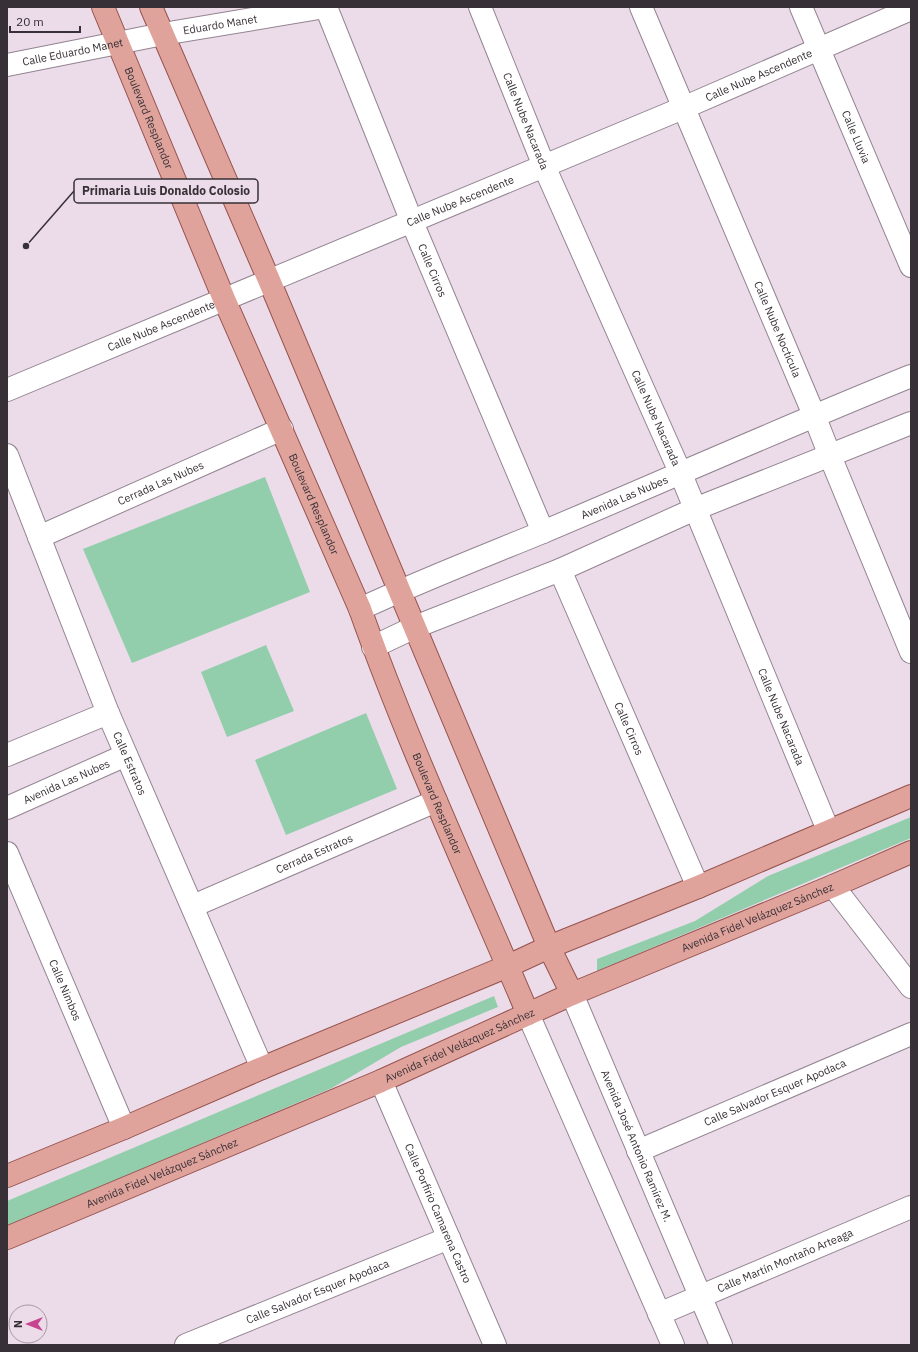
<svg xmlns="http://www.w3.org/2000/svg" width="918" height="1352" viewBox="0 0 918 1352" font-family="'IBM Plex Sans',sans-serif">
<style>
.green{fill:#92ceac}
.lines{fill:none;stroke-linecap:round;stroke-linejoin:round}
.minor-casing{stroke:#938491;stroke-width:24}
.major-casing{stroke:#97534d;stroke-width:24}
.minor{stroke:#fff;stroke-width:22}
.major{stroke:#dfa39c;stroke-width:22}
.labels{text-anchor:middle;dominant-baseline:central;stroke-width:3;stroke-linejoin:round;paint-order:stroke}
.street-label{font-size:11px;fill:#373036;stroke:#ecdcea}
.leader{fill:none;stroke:#373036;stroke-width:1.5}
.callout-dot{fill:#373036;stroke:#ecdcea;stroke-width:1.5}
.callout{fill:#ecdcea;stroke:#373036;stroke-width:1.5}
.callout-label{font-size:12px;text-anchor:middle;font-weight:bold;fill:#373036}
</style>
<rect width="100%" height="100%" fill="#ecdcea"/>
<!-- green -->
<g class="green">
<path d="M265,477L310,592L132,663L83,549Z"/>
<path d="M266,645L294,711L227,737L201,672Z"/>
<path d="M366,713L397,789L286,835L255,760Z"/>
<path d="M911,817V838L597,971V959L695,921L768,876Z"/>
<path d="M494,996L498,1007L401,1047L332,1088L7,1226V1201Z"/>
</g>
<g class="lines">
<defs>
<g id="minor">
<path id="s1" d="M326,7L412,222L543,532"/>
<path id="s2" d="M480,7L544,166L680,472L828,830"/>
<path id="s3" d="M641,7L814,415L830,456L911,652"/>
<path id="s4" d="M801,7L911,266"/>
<path id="s5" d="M7,65L163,34L325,7"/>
<path id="s6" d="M7,390L683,108L911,9"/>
<path id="s7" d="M7,455L108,713L262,1068"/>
<path id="s8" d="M39,537L282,429"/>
<path id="s9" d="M560,570L698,887"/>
<path id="s10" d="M360,609C420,581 482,557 543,532C666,480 787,426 911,376"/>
<path d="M373,647L415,627L560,570L695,509L911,423"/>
<path d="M7,755L108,713"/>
<path id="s11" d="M7,808L126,755"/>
<path id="s12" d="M7,853L124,1128"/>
<path d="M833,886L911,987"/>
<path id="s13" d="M193,906L436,801"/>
<path id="s14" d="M572,994L721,1345"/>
<path d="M528,1014L673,1345"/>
<path id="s15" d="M381,1081L495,1345"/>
<path id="s16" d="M638,1151L911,1034"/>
<path id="s17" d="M659,1314L911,1207"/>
<path id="s18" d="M186,1345L449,1238"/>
</g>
<g id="major">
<path id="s19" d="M103,7L224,299L360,609C409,747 471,879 528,1014"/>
<path d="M151,7L269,280L549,947L572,994"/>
<path d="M7,1176L124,1128L262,1068L508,966L549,947L698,887L911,796"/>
<path id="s20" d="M7,1238L381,1081L572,994L833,886L911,852"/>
</g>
</defs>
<!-- minor casing -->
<use href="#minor" class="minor-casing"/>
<!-- major casing -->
<use href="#major" class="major-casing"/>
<!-- minor -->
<use href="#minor" class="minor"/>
<!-- major -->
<use href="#major" class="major"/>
</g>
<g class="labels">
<!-- street labels -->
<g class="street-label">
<text stroke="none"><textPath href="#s5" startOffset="217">Eduardo Manet</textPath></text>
<text stroke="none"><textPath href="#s5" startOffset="67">Calle Eduardo Manet</textPath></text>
<text stroke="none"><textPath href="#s6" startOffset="815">Calle Nube Ascendente</textPath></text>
<text stroke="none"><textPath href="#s19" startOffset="120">Boulevard Resplandor</textPath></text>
<text stroke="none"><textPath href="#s2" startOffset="123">Calle Nube Nacarada</textPath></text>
<text stroke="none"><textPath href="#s4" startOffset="141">Calle Lluvia</textPath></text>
<text stroke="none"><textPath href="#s6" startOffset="491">Calle Nube Ascendente</textPath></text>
<text stroke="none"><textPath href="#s1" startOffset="284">Calle Cirros</textPath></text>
<text stroke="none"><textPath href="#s6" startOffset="167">Calle Nube Ascendente</textPath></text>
<text stroke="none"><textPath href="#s3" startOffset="350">Calle Nube Noctícula</textPath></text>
<text stroke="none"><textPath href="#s2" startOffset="447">Calle Nube Nacarada</textPath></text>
<text stroke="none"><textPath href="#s8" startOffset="133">Cerrada Las Nubes</textPath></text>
<text stroke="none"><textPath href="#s10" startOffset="287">Avenida Las Nubes</textPath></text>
<text stroke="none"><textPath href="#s19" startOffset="540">Boulevard Resplandor</textPath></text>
<text stroke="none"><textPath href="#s2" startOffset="771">Calle Nube Nacarada</textPath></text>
<text stroke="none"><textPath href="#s9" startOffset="173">Calle Cirros</textPath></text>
<text stroke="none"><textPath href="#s7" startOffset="332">Calle Estratos</textPath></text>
<text stroke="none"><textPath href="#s11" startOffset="65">Avenida Las Nubes</textPath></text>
<text stroke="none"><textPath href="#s19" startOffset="864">Boulevard Resplandor</textPath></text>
<text stroke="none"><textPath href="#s13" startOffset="132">Cerrada Estratos</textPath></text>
<text stroke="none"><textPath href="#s20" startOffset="816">Avenida Fidel Velázquez Sánchez</textPath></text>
<text stroke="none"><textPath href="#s12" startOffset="149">Calle Nimbos</textPath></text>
<text stroke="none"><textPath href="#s20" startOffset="492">Avenida Fidel Velázquez Sánchez</textPath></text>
<text stroke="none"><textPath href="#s16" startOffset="149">Calle Salvador Esquer Apodaca</textPath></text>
<text stroke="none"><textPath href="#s14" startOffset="165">Avenida José Antonio Ramírez M.</textPath></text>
<text stroke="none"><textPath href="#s20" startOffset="168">Avenida Fidel Velázquez Sánchez</textPath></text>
<text stroke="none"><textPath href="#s15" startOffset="144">Calle Porfirio Camarena Castro</textPath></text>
<text stroke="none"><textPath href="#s17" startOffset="137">Calle Martín Montaño Arteaga</textPath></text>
<text stroke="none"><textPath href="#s18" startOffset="142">Calle Salvador Esquer Apodaca</textPath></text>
</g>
</g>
<!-- callouts -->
<path class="leader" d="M26 246L74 191"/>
<circle class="callout-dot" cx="26" cy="246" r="4"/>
<rect class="callout" x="74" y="179" width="184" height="24" rx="4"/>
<g class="callout-label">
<text x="166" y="195">Primaria Luis Donaldo Colosio</text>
</g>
<!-- border -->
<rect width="918" height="1352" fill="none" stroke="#373036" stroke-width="16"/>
<!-- north arrow -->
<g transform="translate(28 1324) rotate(270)"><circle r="19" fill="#ecdcea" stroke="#a497a2"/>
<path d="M0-3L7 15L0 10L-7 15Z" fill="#c7458e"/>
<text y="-6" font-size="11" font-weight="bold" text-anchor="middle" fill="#373036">N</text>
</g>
<!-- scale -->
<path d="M10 26v6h70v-6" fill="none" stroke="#373036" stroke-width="2"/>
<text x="16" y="26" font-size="12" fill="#373036" stroke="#ecdcea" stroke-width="3" paint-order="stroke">20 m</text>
</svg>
